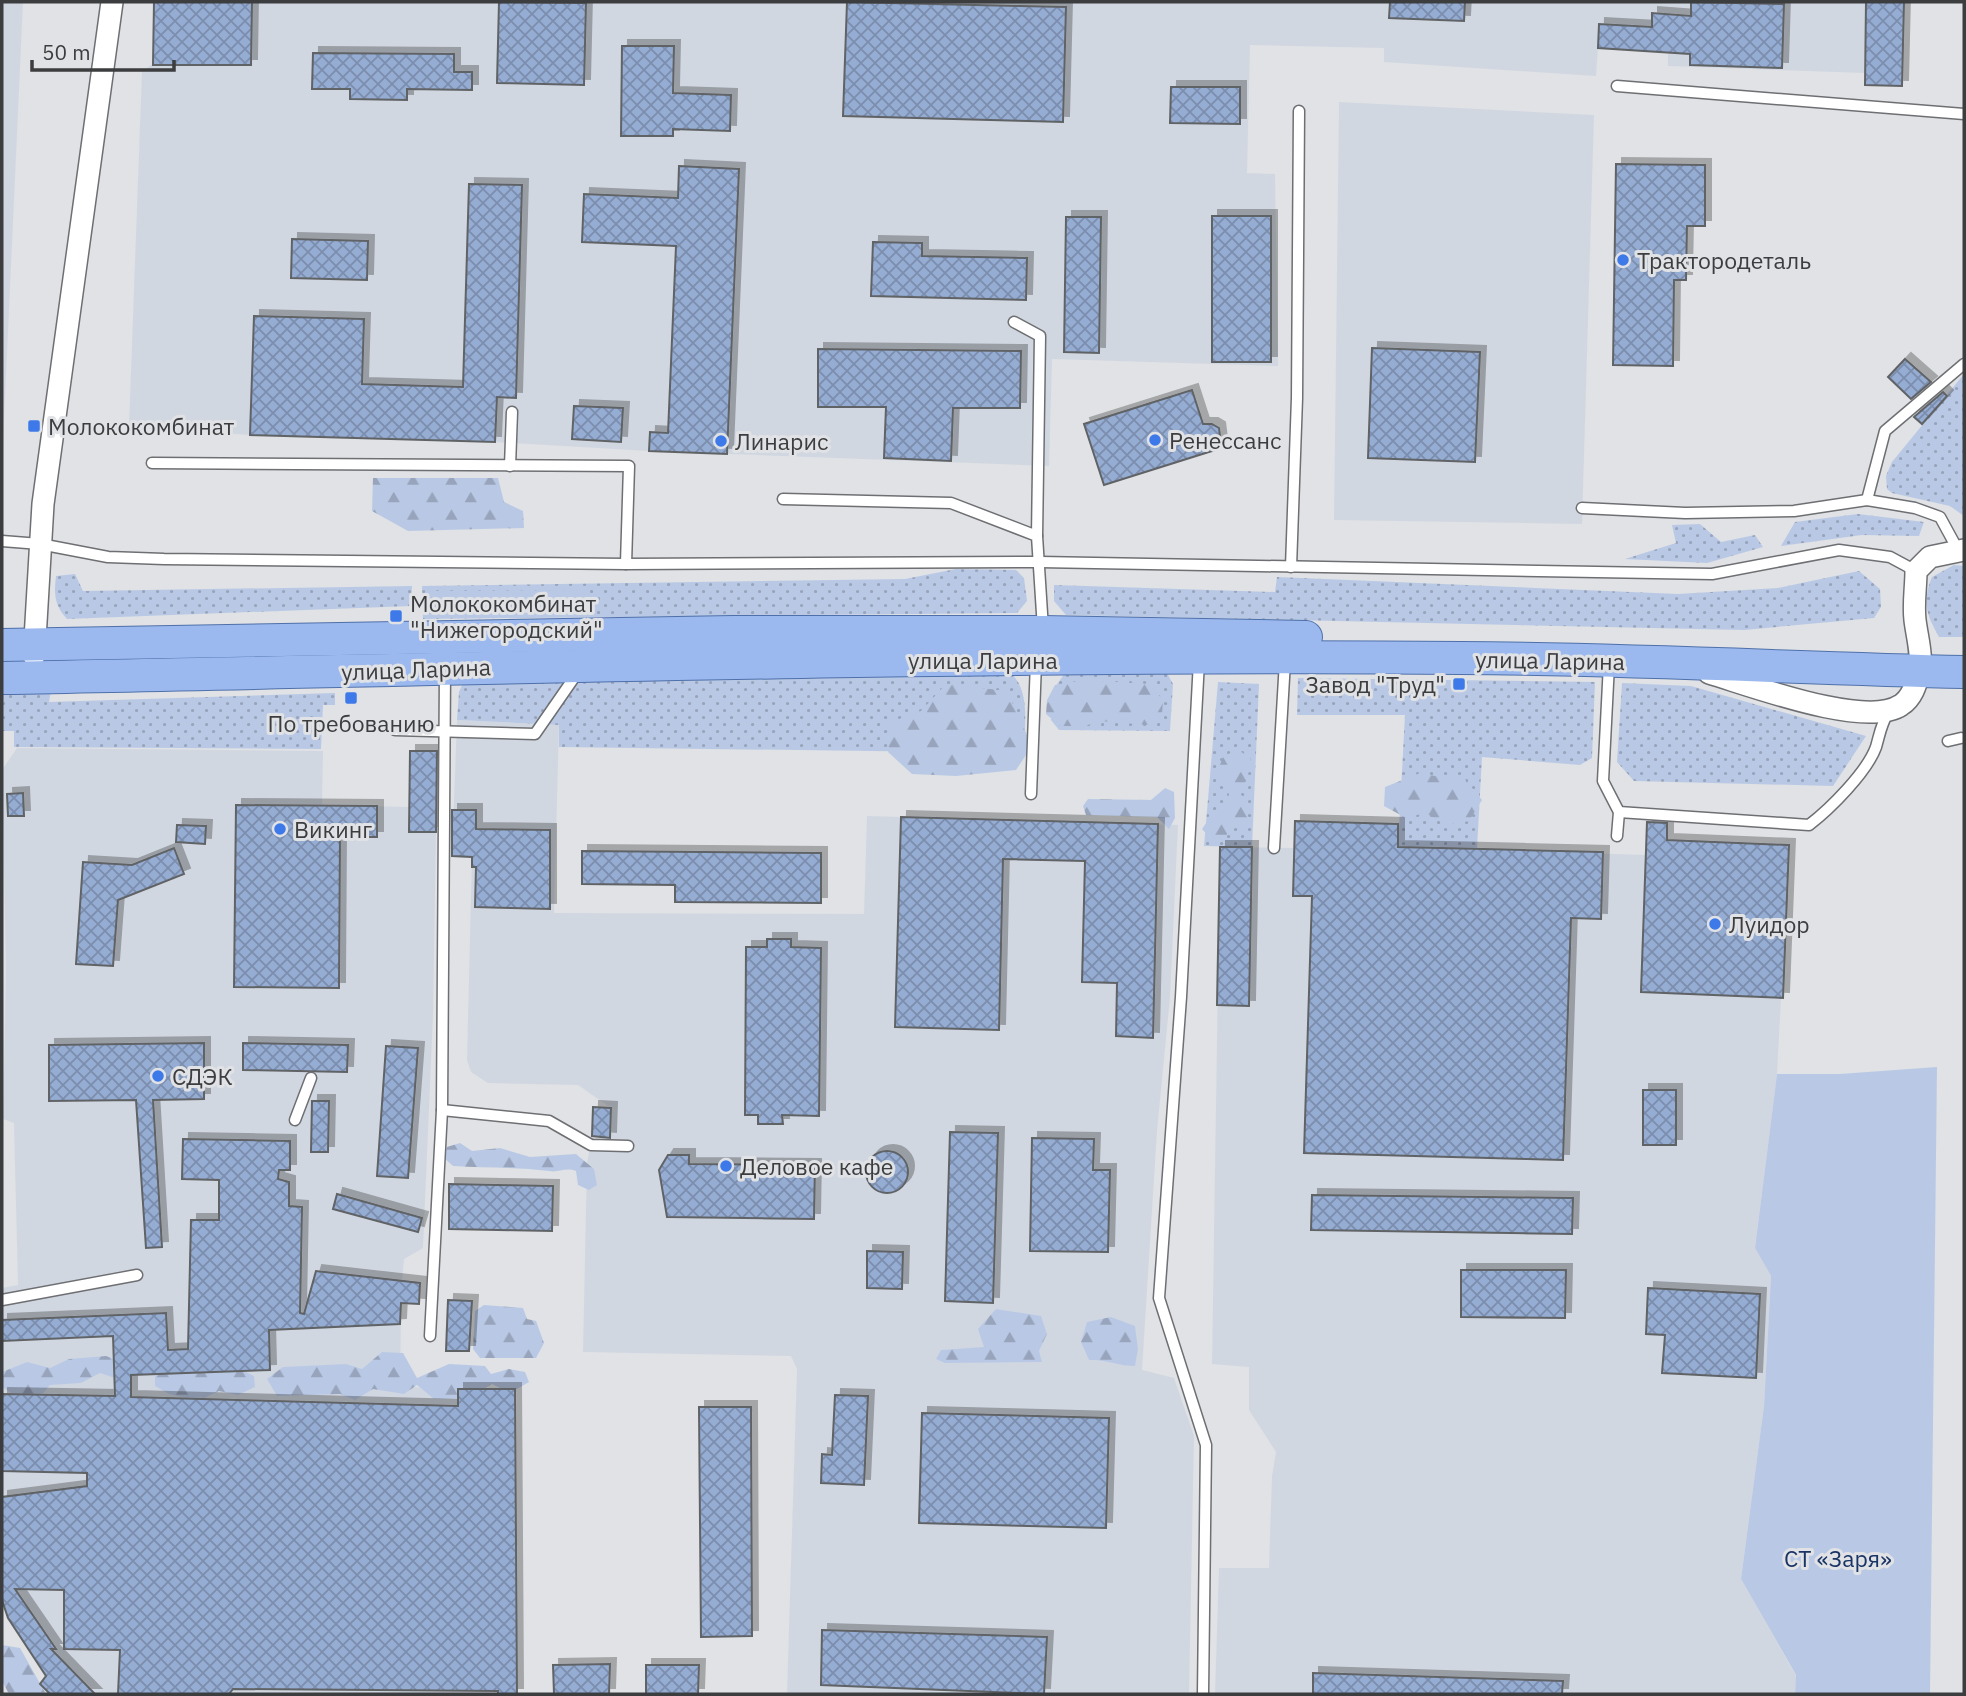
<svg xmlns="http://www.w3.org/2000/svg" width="1966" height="1696" viewBox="0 0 1966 1696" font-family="'IBM Plex Sans',sans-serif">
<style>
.built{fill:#d1d7e1}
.grass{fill:url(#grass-dots)}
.forest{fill:url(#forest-firs)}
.garden{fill:#b9c9e5}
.building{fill:url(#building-cross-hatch);stroke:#616366;stroke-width:2;filter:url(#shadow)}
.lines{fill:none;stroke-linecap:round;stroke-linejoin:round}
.lane-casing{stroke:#6e6f72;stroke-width:13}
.street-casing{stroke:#6e6f72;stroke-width:24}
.primary-casing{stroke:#4f70aa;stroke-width:34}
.lane{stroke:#fff;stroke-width:10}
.street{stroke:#fff;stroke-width:21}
.primary{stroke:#9bb9ef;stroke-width:32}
.poi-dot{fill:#3d79e8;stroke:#e0e2e5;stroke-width:2.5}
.labels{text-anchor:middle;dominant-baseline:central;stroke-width:6;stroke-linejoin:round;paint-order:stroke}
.poi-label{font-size:23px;fill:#3c3d3e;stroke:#e0e2e5;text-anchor:start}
.street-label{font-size:23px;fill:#3c3d3e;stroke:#e0e2e5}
.park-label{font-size:23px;fill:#1a3465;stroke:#e0e2e5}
</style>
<defs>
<pattern id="grass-dots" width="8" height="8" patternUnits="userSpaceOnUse" patternTransform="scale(1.75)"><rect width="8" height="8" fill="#b9c9e5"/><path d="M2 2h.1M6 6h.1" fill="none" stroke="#98a4bb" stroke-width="1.8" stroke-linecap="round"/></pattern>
<pattern id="forest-firs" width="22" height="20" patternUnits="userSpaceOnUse" patternTransform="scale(1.75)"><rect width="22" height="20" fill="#b9c9e5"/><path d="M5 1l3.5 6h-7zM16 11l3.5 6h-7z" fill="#98a4bb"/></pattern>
<pattern id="building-cross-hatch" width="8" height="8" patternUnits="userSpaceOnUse" patternTransform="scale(1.75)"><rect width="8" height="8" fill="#95acd3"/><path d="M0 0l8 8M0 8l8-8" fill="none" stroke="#7b8dad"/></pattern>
<filter id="shadow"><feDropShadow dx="6" dy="-6" stdDeviation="0" flood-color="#0004"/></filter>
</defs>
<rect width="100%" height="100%" fill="#e0e2e5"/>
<!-- built -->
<g class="built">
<path d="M2,2H23L2,464Z"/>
<path d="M154,2H1904L1902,86L1865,85V73L1668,66V53L1598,48L1596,76L1384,62V48L1250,45L1247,173L1275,174L1278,366L1052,359L1049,466L649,451L495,442L250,435L129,427L142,71L153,64Z"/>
<path d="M1339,102L1594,115L1582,524L1334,520Z"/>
<path d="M457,720L559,725L554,913L864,914L867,816L1178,825L1170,997L1157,1131L1142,1370L1174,1378L1194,1436L1189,1694H787L797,1369L791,1356L583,1352L587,1163L592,1138H610L611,1108L578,1085L488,1083L471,1072L467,1060L472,857L452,856Z"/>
<path d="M17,748L323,751L322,805L410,807L409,832H436L433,1014L423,1248L404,1259L402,1281L420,1283L419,1304H401L400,1387L515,1389L517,1694H50L40,1684L45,1675L8,1618L2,1600V1288L18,1285L14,1123L3,1119L6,971L2,770Z"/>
<path d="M1647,819L1667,820V840L1789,845L1777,1074L1755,1248L1771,1276L1764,1406L1741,1579L1796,1676L1795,1694H1215L1219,1568H1269L1272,1476L1276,1452L1249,1410V1367L1212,1364L1220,847L1294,848L1295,821L1398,824V847L1645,855Z"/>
</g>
<!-- grass -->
<g class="grass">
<path d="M1964,374V516L1950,506L1892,493L1887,489L1886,476L1892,462Z"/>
<path d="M1858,514L1924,522L1919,536L1862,535L1781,546L1795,522Z"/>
<path d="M1700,524L1721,542L1755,535L1763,547L1707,563L1625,559L1676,543L1672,525Z"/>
<path d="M1954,565L1964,566V637H1939C1926,614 1922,602 1932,577Z"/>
<path d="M956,569L1016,570L1024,578L1027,601L1017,613L423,619L422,586L905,579Z"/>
<path d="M1859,571L1880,589L1881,607L1874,618L1744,630L1066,615L1054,601V585L1275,592L1277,577L1678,594L1778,588Z"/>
<path d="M75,574L83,591L412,586L411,606L67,619C54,605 54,594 56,576Z"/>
<path d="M1008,671C1032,688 1024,727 1024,753L559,747V725L457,720L459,692L463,683Z"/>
<path d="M1065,673H1167L1173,684L1170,731L1059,730L1051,720L1053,690Z"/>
<path d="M1298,678L1595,682L1592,758L1580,765L1482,757L1477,849L1398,847L1405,715H1297Z"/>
<path d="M1218,682L1259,684L1252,847L1204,846Z"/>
<path d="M1622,683L1691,686L1866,736L1833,786L1634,781L1617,762Z"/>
<path d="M51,691L49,702L335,693V705H323L321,749L14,747V731H2V692Z"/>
</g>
<!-- forest -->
<g class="forest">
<path d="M373,478H498L504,502L523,511L524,528L408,531L372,511Z"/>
<path d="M587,590L601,610L430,612L426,591Z"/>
<path d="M1084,680L1149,684L1163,700L1162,715L1150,725L1099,721L1085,726H1060L1046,714L1047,700L1055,685Z"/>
<path d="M946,684L1007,691L1032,746L1016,770L956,776L912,774L888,752L891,722L921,711Z"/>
<path d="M1240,751L1251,759L1247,780L1238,791L1249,804L1247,825L1233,826L1225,837L1214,842L1202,829L1211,816L1226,812L1229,794L1215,777L1224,755Z"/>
<path d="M1420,773L1440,777L1462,776L1482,800L1469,821L1446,825L1424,812L1408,819L1384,806L1385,787Z"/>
<path d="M1165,788L1174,792L1175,818L1169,829L1157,817L1086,815L1083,806L1088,799L1151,800Z"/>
<path d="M460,1143L472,1151L500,1148L530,1157L576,1154L594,1169L597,1185L589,1190L578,1185L576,1171C565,1167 559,1173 549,1171C518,1167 485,1168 453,1166L444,1158L447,1147Z"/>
<path d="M484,1305L523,1308L527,1319L536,1321L544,1343L536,1358H480L473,1349L475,1311Z"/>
<path d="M996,1309L1041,1316L1047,1334L1039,1351L1042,1362L945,1363L936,1359L941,1350L984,1347L978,1329Z"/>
<path d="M1111,1317L1135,1326L1138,1349L1135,1366C1118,1366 1106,1359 1089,1360L1081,1342L1087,1322Z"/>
<path d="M382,1352L403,1353L417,1378L449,1364L485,1366L491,1374L509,1369L525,1372L529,1382L510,1393L492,1384L468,1398L434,1399L417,1385L404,1394L373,1389L355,1400L340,1394L277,1396L267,1379L283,1367L346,1364L362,1369Z"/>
<path d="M106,1356L125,1363L115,1378L100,1373L81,1383L50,1385L38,1399L22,1400L2,1387V1372L27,1362L50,1368L69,1359Z"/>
<path d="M229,1364L254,1376L255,1387L238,1395L219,1391L198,1401L169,1394L155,1386V1376L194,1365Z"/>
<path d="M2,1645L20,1648L46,1694H9L2,1681Z"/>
</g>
<!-- garden -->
<path class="garden" d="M1937,1067L1930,1694H1795L1796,1675L1741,1579L1764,1406L1771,1276L1755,1248L1777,1074H1840Z"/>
<!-- building -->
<g class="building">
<path d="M154,2H252L251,65H153Z"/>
<path d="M499,2L586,3L584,85L497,83Z"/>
<path d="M847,2L1066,7L1063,122L843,116Z"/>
<path d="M1390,2H1465L1464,21L1389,18Z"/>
<path d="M1691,2L1784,4L1782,68L1690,65V54L1598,48L1599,24L1652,27V13L1691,16Z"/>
<path d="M1866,2H1904L1902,86L1865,85Z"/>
<path d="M622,46H674L673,93L731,95L730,131L673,129V136H621Z"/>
<path d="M313,53L454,54V72H472V90L407,89V100L350,99V89H312Z"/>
<path d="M1171,87H1240V124L1170,123Z"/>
<path d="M1616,164L1705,165V226H1687L1686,280H1674L1673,366L1613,365Z"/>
<path d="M679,166L739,169L727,454L649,451L650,432L668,433L676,246L582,242L584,194L678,198Z"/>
<path d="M469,184L522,185L516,398L497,397L495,442L250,435L254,316L364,319L362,384L463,387Z"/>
<rect x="1212" y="216" width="59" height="146"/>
<path d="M1066,217H1101L1099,353L1064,352Z"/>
<path d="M292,239L368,241L367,280L291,278Z"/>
<path d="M873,242L922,243V256L1027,258L1026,300L871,296Z"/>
<path d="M1372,348L1480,352L1475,462L1368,458Z"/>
<path d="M818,349L1021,351L1020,408H953L951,461L884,458L886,407H818Z"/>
<path d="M1905,359L1931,382L1911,399L1888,377Z"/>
<path d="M1192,390L1203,424H1212L1219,428L1221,444L1215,450L1104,485L1084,424Z"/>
<path d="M1943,392L1947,396L1922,424L1914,417Z"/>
<path d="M574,406L623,408L621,442L572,439Z"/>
<path d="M410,751H437L436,832H409Z"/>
<path d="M23,793L24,816H8L7,794Z"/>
<path d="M236,805L377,806V837H340L339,988L234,987Z"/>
<path d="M452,810H476V829L550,830V909L475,907L476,867H472V857L452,856Z"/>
<path d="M901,817L1158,824L1153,1038L1116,1036L1117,983L1082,982L1085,861L1003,859L999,1030L895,1027Z"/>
<path d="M1295,821L1398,824V847L1603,852L1601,919L1571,918L1563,1160L1304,1153L1312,896H1293Z"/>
<path d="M1647,822L1667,823V840L1789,845L1783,998L1641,992Z"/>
<path d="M177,825L206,826L205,844L176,842Z"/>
<path d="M1220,847H1252L1249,1006L1217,1005Z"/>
<path d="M174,848L184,874L118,900L113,966L76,964L83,862L132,865Z"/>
<path d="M582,851L821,853V903L675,902V885L582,884Z"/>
<path d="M767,939H791V947L821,948L819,1116L782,1115L783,1124H758V1115H745L746,947H767Z"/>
<path d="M204,1043V1099L153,1100L162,1247L146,1248L136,1100L49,1101V1045Z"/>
<path d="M243,1043L348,1045L347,1072L243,1070Z"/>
<path d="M386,1046L418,1048L408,1178L377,1176Z"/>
<rect x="1643" y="1090" width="33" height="55"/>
<path d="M312,1101H329L328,1152H311Z"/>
<path d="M593,1107L611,1108L610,1138L592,1136Z"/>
<path d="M950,1132L998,1133L993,1303L945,1301Z"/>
<path d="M1032,1138L1094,1139L1093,1170H1110L1108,1252L1030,1251Z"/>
<path d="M183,1139L290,1141V1170H279L278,1179L289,1182V1206L302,1207L300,1313L304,1314L316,1271L420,1283L419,1304L401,1303L400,1324L269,1330L270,1370L131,1375V1397L458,1406V1389H515L517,1694H498V1691L233,1689L229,1694H118L120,1650L64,1649V1590L15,1589L56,1649H51L95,1694H50L40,1684L46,1676L8,1618L2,1600V1497L87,1486V1473L2,1471V1394L115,1396L113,1336L2,1341V1320L166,1313L168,1350L188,1349L191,1220H219V1180L182,1179Z"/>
<circle cx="887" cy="1172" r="21"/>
<path d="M668,1155H689V1164L815,1165L814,1219L667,1217L659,1170Z"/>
<path d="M449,1184L553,1186L552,1231L449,1229Z"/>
<path d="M337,1194L422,1218L418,1232L333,1209Z"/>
<path d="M1312,1195L1573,1198L1572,1234L1311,1230Z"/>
<path d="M867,1251L903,1252L902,1289L867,1288Z"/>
<path d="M1461,1270H1566L1565,1318L1461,1317Z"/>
<path d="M1648,1288L1760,1294L1756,1378L1662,1373L1665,1335L1646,1334Z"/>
<path d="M448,1300L472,1301L469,1351H446Z"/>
<path d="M835,1395L868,1396L864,1485L821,1483L822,1454L832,1455Z"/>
<path d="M699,1407H751L752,1636L701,1637Z"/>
<path d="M922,1413L1109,1418L1106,1528L919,1523Z"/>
<path d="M822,1630L1047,1637L1044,1694L821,1685Z"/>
<path d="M610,1664L609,1694H554L553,1665Z"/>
<path d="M646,1665H699L698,1694H646Z"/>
<path d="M1313,1673L1563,1681L1562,1694H1313Z"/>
</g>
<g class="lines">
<defs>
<g id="lane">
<path d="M1617,86L1964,114"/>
<path d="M1014,322L1040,336L1037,536"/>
<path d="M152,463L629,466L626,564"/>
<path d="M510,466L512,412"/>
<path d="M783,499L951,503L1037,536L1043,629"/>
<path d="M1867,500L1885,431L1964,364"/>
<path d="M1582,508L1685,513L1794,511L1867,500L1915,508L1940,517L1958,550"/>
<path d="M2,541L40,544L108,557L164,559L626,564L1040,562L1712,574L1839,550L1890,557L1916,571"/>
<path d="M1291,567L1297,398L1299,111"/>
<path d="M1199,661L1181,997L1159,1298L1206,1445L1203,1694"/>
<path d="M1609,664L1603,781L1619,812L1617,836"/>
<path d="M395,730L535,734L578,672"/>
<path d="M1948,741L1961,738"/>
<path d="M1031,794L1036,662"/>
<path d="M1619,812L1809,825C1830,809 1867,772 1876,747C1880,733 1881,724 1889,711"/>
<path d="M1274,848L1285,661"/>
<path d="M442,1110L549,1121L591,1145L628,1146"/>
<path d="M295,1120L311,1078"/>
<path d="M2,1300L137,1275"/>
<path d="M430,1336L442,1110L445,671"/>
</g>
<g id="street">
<path d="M34,656L43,504L112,2"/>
<path d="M1709,673C1750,685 1866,729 1901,705C1912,698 1916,685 1919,673C1923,656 1917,637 1915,620C1913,604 1916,587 1916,571L1930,557L1964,550"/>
</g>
<g id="primary">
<path d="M2,645L733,632H1043L1306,637"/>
<path d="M2,678C488,669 975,654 1461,658C1629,659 1797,668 1964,672"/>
</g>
</defs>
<!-- lane casing -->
<use href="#lane" class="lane-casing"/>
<!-- street casing -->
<use href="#street" class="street-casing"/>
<!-- primary casing -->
<use href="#primary" class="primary-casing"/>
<!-- lane -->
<use href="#lane" class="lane"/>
<!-- street -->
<use href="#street" class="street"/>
<!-- primary -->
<use href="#primary" class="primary"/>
</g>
<!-- markers -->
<g class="poi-dot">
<circle cx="1623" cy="260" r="7"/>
<rect x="27" y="419" width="14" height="14" rx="3.5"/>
<circle cx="1155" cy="440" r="7"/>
<circle cx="721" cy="441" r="7"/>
<rect x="389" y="609" width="14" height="14" rx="3.5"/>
<rect x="1452" y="677" width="14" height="14" rx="3.5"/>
<rect x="344" y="691" width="14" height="14" rx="3.5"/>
<circle cx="280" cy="829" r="7"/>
<circle cx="1715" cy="924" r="7"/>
<circle cx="158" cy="1076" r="7"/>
<circle cx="726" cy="1166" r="7"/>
</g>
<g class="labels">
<!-- poi labels -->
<g class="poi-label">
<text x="1637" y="260">Трактородеталь</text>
<text x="48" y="426">Молококомбинат</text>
<text x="1169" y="440">Ренессанс</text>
<text x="735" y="441">Линарис</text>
<text x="410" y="603">Молококомбинат<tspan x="410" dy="26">"Нижегородский"</tspan></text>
<text x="1445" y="684" text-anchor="end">Завод "Труд"</text>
<text x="351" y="723" text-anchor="middle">По требованию</text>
<text x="294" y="829">Викинг</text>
<text x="1729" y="924">Луидор</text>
<text x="172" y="1076">СДЭК</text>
<text x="740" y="1166">Деловое кафе</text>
</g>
<!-- street labels -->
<g class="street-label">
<text x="983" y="660">улица Ларина</text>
<text transform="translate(1550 660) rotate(1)">улица Ларина</text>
<text transform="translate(416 669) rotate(-2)">улица Ларина</text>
</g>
<!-- park labels -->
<g class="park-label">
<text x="1838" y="1558">СТ «Заря»</text>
</g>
</g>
<!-- border -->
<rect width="1966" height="1696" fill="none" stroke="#3c3d3e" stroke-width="7"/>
<!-- scale -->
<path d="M32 60v10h142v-10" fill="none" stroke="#3c3d3e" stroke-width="3.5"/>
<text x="42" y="60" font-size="21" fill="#3c3d3e" stroke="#e0e2e5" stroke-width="5" paint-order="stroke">50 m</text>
</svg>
